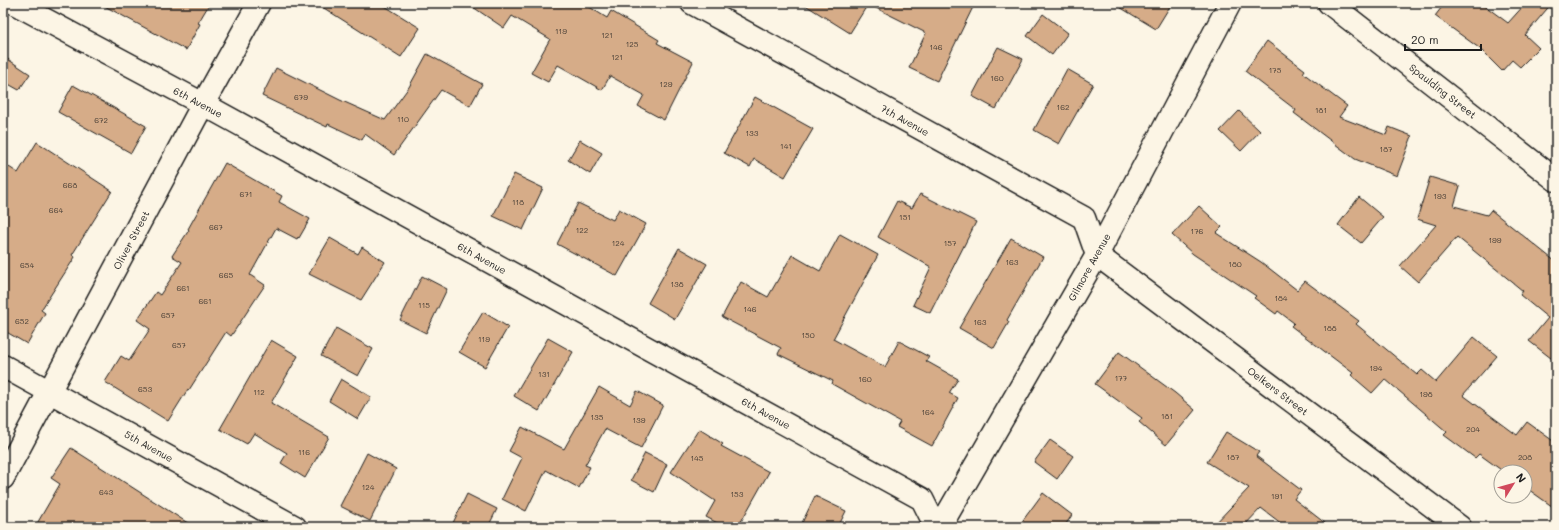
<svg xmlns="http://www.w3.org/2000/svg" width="1559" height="530" viewBox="0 0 1559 530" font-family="Mali,sans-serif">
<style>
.building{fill:#d6ac88;stroke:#1c1c1c}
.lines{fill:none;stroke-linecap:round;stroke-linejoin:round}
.minor-casing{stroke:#1c1c1c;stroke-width:25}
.major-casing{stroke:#1c1c1c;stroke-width:25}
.minor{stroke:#fcf5e5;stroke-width:22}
.major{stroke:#fcf5e5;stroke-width:22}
.labels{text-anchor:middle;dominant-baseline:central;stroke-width:4;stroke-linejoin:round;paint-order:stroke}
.number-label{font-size:8px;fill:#4a4037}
.street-label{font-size:10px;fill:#1c1c1c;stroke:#fcf5e5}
</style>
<rect width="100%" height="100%" fill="#fcf5e5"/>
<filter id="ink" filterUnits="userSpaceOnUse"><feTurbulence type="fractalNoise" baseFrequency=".025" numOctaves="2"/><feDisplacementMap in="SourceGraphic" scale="8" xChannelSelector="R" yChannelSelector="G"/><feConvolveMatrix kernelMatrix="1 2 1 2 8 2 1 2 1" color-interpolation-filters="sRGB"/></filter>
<g filter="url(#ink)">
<!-- building -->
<g class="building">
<path d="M99,3H210L198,23L200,24L186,50Z"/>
<path d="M316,3H380L420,28L401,57Z"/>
<path d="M467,3H583L607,18L611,11L659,40L657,43L693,62L664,120L638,106L644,95L610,76L602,90L558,65L548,82L531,73L550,39L512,16L504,28Z"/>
<path d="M802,3H975L937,81L909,68L926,33L868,4L850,33Z"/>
<path d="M1113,3H1172L1156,29Z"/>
<path d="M1445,3H1481L1508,23L1526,3H1552L1525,35L1539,48L1520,67L1512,60L1502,71L1479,48L1435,16Z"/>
<path d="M1043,14L1068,33L1052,55L1027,36Z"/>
<path d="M1267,41L1305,70L1303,73L1347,106L1339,117L1386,135L1389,127L1412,136L1397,176L1355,159L1294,113L1296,110L1245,71Z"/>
<path d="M998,47L1023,59L996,109L972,96Z"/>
<path d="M427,54L482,84L470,106L441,90L394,155L365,134L362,140L328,124L327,127L262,96L276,68L340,100L385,120L409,87Z"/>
<path d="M3,56L30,74L19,90L3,81Z"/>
<path d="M1067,69L1093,84L1059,144L1034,130Z"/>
<path d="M73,85L146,126L131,153L58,112Z"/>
<path d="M755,97L813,129L785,177L754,159L750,167L724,153Z"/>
<path d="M1239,111L1260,131L1241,151L1220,131Z"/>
<path d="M580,140L602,153L590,174L568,160Z"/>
<path d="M37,142L112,191L72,255L75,257L41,310L45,313L27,344L3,330V163L18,173Z"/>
<path d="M225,163L282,196L279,202L310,219L299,238L298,237L297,239L276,228L250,275L265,285L231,336L226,332L189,390L188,389L168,421L105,382L121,356L129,361L150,329L137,320L156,292L160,295L182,262L172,256L189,230L188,229Z"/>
<path d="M514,174L543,188L523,230L493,216Z"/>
<path d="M1430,177L1460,186L1454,206L1487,215L1491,210L1556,262V362L1529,341L1548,318L1520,295L1523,291L1457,237L1418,282L1400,266L1436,225L1417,219Z"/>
<path d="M920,194L976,222L930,313L913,305L931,267L878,237L897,201L912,208Z"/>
<path d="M1359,197L1383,217L1361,243L1338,225Z"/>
<path d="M578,203L613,220L619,209L646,224L617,276L557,244Z"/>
<path d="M1199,206L1222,227L1216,233L1261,262L1297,290L1305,281L1359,321L1356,324L1417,375L1422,370L1436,382L1474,337L1497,356L1463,395L1517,435L1527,422L1556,443V509L1525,487V472H1504L1479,454L1475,458L1444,435L1447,432L1385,379L1372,393L1351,375L1353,373L1291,326L1294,323L1278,311L1276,314L1254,298L1256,296L1193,254L1172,235Z"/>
<path d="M840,234L878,255L833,339L885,367L899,341L929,357L926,361L958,379L949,393L958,398L932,446L897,427L900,422L832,384L833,381L778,354L781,348L722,317L741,282L768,297L792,255L820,271Z"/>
<path d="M330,238L358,254L362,247L385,262L361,300L309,274Z"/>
<path d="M1011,238L1043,257L1007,320L1009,322L994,348L959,328Z"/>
<path d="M679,248L707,264L675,319L648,303Z"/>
<path d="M422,276L447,289L426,333L400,320Z"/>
<path d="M483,312L508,327L485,367L459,352Z"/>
<path d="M336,328L373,349L358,376L321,356Z"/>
<path d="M548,338L573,352L539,411L514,396Z"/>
<path d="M271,340L298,356L271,403L329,437L305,478L281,463L287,453L254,433L247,444L220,429Z"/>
<path d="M1119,352L1175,393L1195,410L1166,445L1139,422L1142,418L1095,384Z"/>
<path d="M341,379L371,397L358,419L329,401Z"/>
<path d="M599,387L630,405L637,391L663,405L641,448L605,429L585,465L590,467L579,488L546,470L526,511L502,499L522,458L509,451L522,427L564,449Z"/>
<path d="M699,429L723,444L721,446L769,472L738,527H725L706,517L715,501L671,472Z"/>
<path d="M1226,432L1259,452L1256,456L1301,490L1294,499L1330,527H1286L1261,508L1243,527H1212L1249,488L1207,462Z"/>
<path d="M1050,440L1073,456L1057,479L1034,462Z"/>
<path d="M71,448L194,527H35L60,484L51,478Z"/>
<path d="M367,453L396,469L370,521L340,506Z"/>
<path d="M645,453L667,464L654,492L631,480Z"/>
<path d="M1043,493L1072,515L1064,527H1018Z"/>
<path d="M467,494L497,509L488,527H451Z"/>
<path d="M815,496L846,511L838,527H800Z"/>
</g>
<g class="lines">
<defs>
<g id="minor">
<path d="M14,3L203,104L922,499L936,527"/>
<path d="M692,3L1084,218L1097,255L1460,527"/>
<path d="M1329,3L1556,180"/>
<path d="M3,366L295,527"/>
<path d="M940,527L1097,255L1230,3"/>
</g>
<path id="major" d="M3,478L203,104L259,3"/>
</defs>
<!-- minor casing -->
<use href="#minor" class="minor-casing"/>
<!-- major casing -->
<use href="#major" class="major-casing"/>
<!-- minor -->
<use href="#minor" class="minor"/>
<!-- major -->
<use href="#major" class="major"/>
</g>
</g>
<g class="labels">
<!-- number labels -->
<g class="number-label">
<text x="561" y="31">119</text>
<text x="607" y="35">121</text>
<text x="632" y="44">125</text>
<text x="936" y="47">146</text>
<text x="617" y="57">121</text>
<text x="1275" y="70">175</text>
<text x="997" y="78">160</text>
<text x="666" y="84">129</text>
<text x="301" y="97">679</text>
<text x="1063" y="107">162</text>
<text x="1321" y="110">181</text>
<text x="403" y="119">110</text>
<text x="101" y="120">672</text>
<text x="752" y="133">133</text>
<text x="786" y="146">141</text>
<text x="1386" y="149">187</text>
<text x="70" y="185">668</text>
<text x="246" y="194">671</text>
<text x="1440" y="196">193</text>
<text x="518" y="202">118</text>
<text x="56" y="210">664</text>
<text x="905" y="217">151</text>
<text x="216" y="227">667</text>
<text x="582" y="230">122</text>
<text x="1197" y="231">176</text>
<text x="1495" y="240">199</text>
<text x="618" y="243">124</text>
<text x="950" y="243">157</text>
<text x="1012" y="262">163</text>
<text x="1235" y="264">180</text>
<text x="27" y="265">654</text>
<text x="226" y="275">665</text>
<text x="677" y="284">138</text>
<text x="183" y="288">661</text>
<text x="1281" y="298">184</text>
<text x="205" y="301">661</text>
<text x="424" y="305">115</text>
<text x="750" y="309">146</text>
<text x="168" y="315">657</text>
<text x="22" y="321">652</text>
<text x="980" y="322">163</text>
<text x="1330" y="328">188</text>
<text x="808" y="335">150</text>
<text x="484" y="339">119</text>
<text x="179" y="345">657</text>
<text x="1376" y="368">194</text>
<text x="544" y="374">131</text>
<text x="1121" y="378">177</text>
<text x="865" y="379">160</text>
<text x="145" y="389">653</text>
<text x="259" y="392">112</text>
<text x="1426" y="394">198</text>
<text x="928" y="412">164</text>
<text x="1167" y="416">181</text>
<text x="597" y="417">135</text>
<text x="639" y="420">139</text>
<text x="1473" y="429">204</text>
<text x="304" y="452">116</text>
<text x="1233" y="457">187</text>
<text x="1525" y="457">208</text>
<text x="697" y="458">145</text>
<text x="368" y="487">124</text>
<text x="106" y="492">643</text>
<text x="737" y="494">153</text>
<text x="1277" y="496">191</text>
</g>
<!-- street labels -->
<g class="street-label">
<text transform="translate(1443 91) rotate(38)">Spaulding Street</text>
<text transform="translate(198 102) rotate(28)">6th Avenue</text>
<text transform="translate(905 120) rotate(29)">7th Avenue</text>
<text transform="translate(131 240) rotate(-62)">Oliver Street</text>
<text transform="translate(482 258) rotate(29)">6th Avenue</text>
<text transform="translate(1089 267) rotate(-61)">Gilmore Avenue</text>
<text transform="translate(1278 391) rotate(37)">Oelkers Street</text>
<text transform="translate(766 413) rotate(29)">6th Avenue</text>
<text transform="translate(149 446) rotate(29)">5th Avenue</text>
</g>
</g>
<!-- margin -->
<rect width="1559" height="530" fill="none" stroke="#fcf5e5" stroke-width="16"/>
<rect x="8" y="8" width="1543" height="514" fill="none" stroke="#1c1c1c" stroke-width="1.5" filter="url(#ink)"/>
<!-- north arrow -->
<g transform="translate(1513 484) rotate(53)"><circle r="19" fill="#fcf5e5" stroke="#a29e95"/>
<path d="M0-3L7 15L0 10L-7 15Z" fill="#d1495b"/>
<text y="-6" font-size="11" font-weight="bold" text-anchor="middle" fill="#1c1c1c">N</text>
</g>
<!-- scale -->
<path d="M1405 44v6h76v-6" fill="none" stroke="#1c1c1c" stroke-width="2"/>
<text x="1411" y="44" font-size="12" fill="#1c1c1c" stroke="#fcf5e5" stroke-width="3" paint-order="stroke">20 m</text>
</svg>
